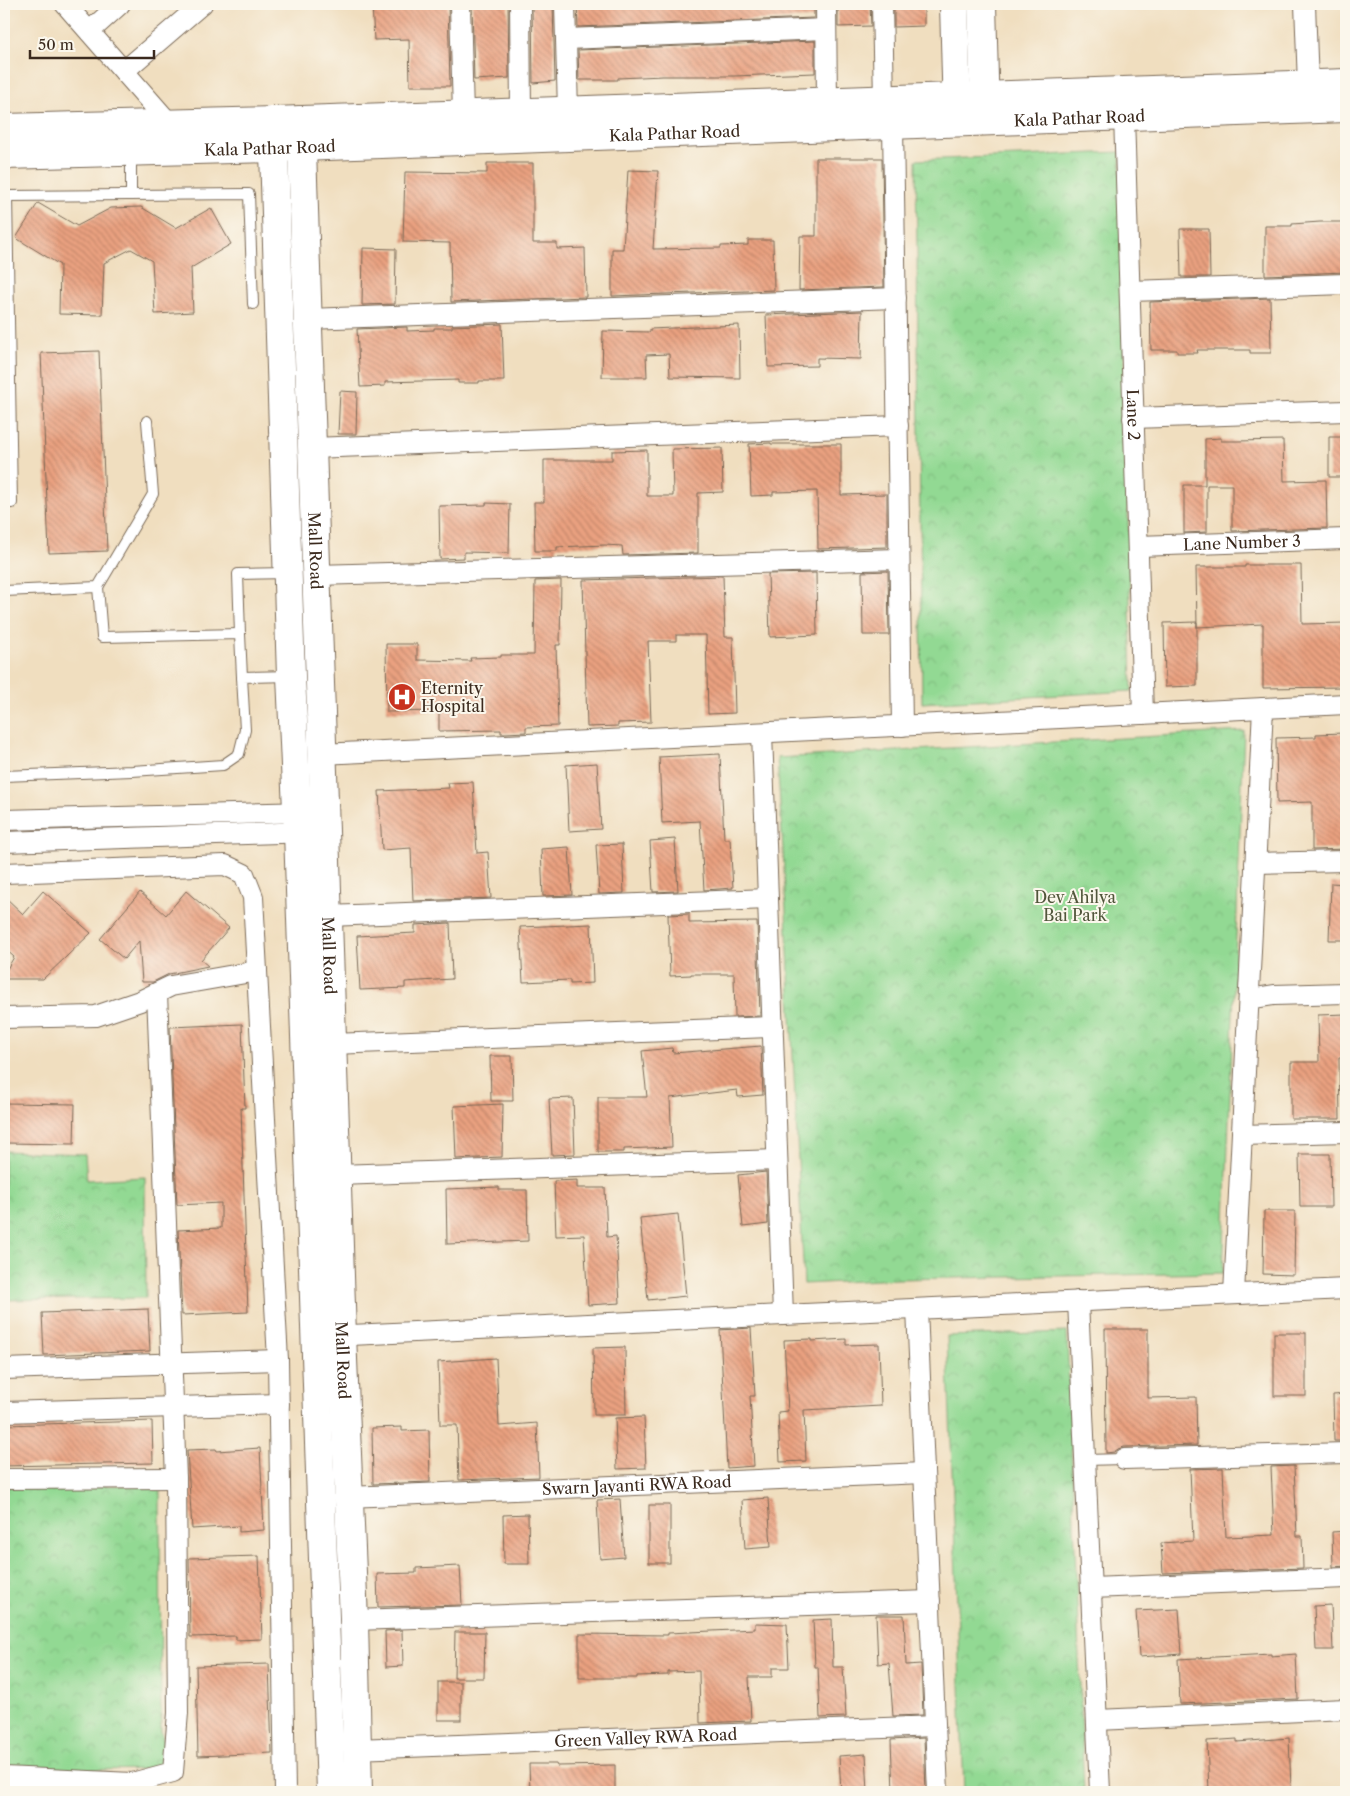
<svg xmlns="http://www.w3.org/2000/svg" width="1350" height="1796" viewBox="0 0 1350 1796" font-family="'Libre Caslon Text',serif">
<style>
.park{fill:url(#park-crowns);stroke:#668258}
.building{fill:url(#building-back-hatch)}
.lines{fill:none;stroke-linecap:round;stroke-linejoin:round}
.lane-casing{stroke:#7a6956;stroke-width:12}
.street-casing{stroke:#7a6956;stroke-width:22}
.secondary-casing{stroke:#7a6956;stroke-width:30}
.lane{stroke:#fff;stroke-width:10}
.street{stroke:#fff;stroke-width:20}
.secondary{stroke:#fff;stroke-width:28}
.labels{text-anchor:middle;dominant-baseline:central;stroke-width:4;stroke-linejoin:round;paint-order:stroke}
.street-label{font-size:16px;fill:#3b2a1e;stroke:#fbf7ec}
.poi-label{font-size:16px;fill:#3b2a1e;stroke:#fbf7ec;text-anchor:start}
.park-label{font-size:16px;fill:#51563b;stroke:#fbf7ec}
</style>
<defs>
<pattern id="park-crowns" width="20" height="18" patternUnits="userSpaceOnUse" patternTransform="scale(1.25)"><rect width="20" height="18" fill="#92d993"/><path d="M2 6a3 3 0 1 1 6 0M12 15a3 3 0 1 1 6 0" fill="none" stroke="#7fba7e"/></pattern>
<pattern id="building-back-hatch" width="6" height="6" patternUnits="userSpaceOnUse" patternTransform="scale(1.25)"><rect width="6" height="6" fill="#eaa180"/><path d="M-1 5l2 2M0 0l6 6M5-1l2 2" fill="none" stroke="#bf8368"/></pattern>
</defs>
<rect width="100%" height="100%" fill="#fbf7ec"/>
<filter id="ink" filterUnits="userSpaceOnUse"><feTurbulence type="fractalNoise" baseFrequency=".02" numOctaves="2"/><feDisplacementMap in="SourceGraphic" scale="10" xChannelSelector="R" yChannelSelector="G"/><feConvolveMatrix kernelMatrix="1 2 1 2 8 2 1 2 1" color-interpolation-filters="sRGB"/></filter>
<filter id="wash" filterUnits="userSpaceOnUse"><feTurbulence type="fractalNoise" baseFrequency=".0096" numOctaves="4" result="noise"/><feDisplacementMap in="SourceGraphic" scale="20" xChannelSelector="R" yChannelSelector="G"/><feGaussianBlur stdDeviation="1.12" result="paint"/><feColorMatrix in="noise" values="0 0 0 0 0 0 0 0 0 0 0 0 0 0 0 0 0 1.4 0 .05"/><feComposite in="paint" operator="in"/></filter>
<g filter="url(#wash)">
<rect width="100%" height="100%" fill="#f0debf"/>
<!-- park -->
<g class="park">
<path d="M1120,152L1132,691L922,703L916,160Z"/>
<path d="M1244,731L1223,1273L898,1279L804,1284L783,849L777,758Z"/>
<path d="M4,1151L85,1154L87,1180L145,1177L146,1298L4,1300Z"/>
<path d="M1067,1332L1084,1792H964L947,1336Z"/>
<path d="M160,1485L161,1732L173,1772L162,1769L4,1771V1487Z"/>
</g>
<g id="blocks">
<!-- building -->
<g class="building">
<path d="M372,4H448L450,86H410L409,39L374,40Z"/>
<path d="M472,4H508L509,78L474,80Z"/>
<path d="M532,4H553L555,81L533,83Z"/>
<path d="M577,4H814V18L578,27Z"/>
<path d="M838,4H850V6L870,5L871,26L838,27Z"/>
<path d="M894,4H924V26L894,27Z"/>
<path d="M815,41V73L734,76H663L618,78V80H579L578,50Z"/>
<path d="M816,158H882L884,287L799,290L800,236H816Z"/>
<path d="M487,163H533V243H557V249L585,248L586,297L451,302L450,243L403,242L405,172L487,173Z"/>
<path d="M628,170L658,171L653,249L721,248V246L748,245V240H773L774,290L612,296V249H623Z"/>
<path d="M38,203L77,226L111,208L141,207L176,228L211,208L231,244L191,268L193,312L155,314L152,261L131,249L104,263L102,315L59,314L60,265L16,238Z"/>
<path d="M1320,222H1346V272L1265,275V226H1292V224Z"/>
<path d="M1180,229H1209L1210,277H1181Z"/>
<path d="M363,248L396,249L395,304L362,305Z"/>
<path d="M1270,298L1271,353H1250V350H1197L1198,353H1177V350H1151L1150,302Z"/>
<path d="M862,311L861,359L817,358V366L768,367L766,315Z"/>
<path d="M502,324L504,381H479V383H458V380L385,382V386L360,387L357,329L407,327V331L434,330V328H452V326Z"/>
<path d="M739,325L740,378L670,377L669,354L646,355L647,377H602L603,331L650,332V329Z"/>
<path d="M99,351L107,551L49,553L41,353Z"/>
<path d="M340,391L357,392L356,434H338Z"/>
<rect x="1329" y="437" width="17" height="40"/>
<path d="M1221,438V441H1238L1283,440L1284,481L1326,480L1327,528L1232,531V485H1207V532L1184,533V485H1205V439Z"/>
<path d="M771,443V444H841V495L887,494V547L818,549L817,491L773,492V495L751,496L749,444Z"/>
<path d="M722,448L723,492L698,493V553L623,555L622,546L605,545L557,547V551H535L534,502H544V460H612V451L647,450V496H673L672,449Z"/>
<path d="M486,503L510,504L509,553L464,552V558L440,559L439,506L486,505Z"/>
<path d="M1245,565H1301L1302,624L1346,623V687L1263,688V624L1197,627L1196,567H1245Z"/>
<path d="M888,571L889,635H863L862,572Z"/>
<path d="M816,573L817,635L770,637L768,574Z"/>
<path d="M723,576L725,637H733L735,713L708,714L706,635H676V641H648L651,722L618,723V726L587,727L583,580Z"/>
<path d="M561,580L560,645H556L558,726L526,727V732L505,733H501V730L439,731V711L387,712L386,644H417V660L471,661L470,658L501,657V655H534L535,581Z"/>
<path d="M1197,622V686L1165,687L1164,623Z"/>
<path d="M1344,733L1346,849L1312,850V802L1277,803L1276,738L1316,737V734Z"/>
<path d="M720,754L724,839H730L733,888L704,890L700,821L662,823L659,757Z"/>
<path d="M597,763L601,829L569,831L566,765Z"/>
<path d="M473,782L477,853L488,852L491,898L413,901L411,848L382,850L379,791L449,788L448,783Z"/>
<path d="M675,839L678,891L653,892L650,841Z"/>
<path d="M622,844L624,893L599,894L596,845Z"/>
<path d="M569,847L572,895L543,896L541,849Z"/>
<path d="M1331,883L1346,884V940H1329Z"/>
<path d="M43,891L91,933L43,979H4V974L14,957L4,948V896L23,914Z"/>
<path d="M186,891L229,928L201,960L208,966L169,974L153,982H142L139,941L124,959L100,939L140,892L166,915Z"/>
<path d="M689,914V923L757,922L760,1016L735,1017L734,974H691V975L670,976L668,915Z"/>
<path d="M450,923L452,979L405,982V988L360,990L357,936L415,933V925Z"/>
<path d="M591,924L593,983L570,984V980L523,982L520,927Z"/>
<path d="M1346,1014V1058H1339L1340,1119H1291V1062H1319L1318,1015Z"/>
<path d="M242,1024L245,1108H241L248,1312L182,1315L178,1230L221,1228V1203L177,1205L170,1027Z"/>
<path d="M761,1046L763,1095L738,1097L737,1090L670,1098L672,1147L624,1149V1152H598V1097H647L642,1051L672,1048L673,1053Z"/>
<path d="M490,1056H512L513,1101H491Z"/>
<path d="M573,1098L575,1154L552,1155L549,1099Z"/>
<path d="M4,1103L75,1104L74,1144L4,1143Z"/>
<path d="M503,1104L502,1157L456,1159L454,1106Z"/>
<path d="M1299,1154H1330L1331,1207H1300Z"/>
<path d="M766,1172L768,1224L743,1227L738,1175Z"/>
<path d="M577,1180V1188H605L607,1237L616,1236L620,1303L588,1305L584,1235L556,1236L554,1181Z"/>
<path d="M499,1187V1190H527L528,1241L447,1244L446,1189Z"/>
<path d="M1264,1211H1295L1294,1275L1263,1274Z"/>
<path d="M678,1214L686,1296L648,1300L640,1218Z"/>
<path d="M148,1309L150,1351L44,1355L42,1313Z"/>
<path d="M751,1328L755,1396H750L754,1466L727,1468L720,1330Z"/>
<path d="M1105,1329H1148V1398L1196,1397L1197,1445L1124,1447L1118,1449L1114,1452L1106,1453Z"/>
<rect x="1274" y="1333" width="32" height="63"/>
<path d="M812,1339V1341L846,1339V1345L879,1344L881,1406L804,1410L806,1461L780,1462L778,1412L788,1411L784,1340Z"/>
<path d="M625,1347L626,1415H594L593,1348Z"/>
<path d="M496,1358L499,1426L537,1423L539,1477L459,1480L457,1425H440L438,1362Z"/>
<path d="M1346,1394V1441H1334L1333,1395Z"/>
<path d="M644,1417L646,1468L617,1469L615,1418Z"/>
<path d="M152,1421L153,1463L4,1466V1425Z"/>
<path d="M402,1427V1431L429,1430L430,1482L373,1484L372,1428Z"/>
<path d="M260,1448L264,1530L239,1532V1526L192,1529L187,1450L216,1449L217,1451Z"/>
<path d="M1294,1466L1297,1536H1302L1303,1568L1163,1573L1161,1543L1193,1541L1190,1469L1223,1468L1226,1537L1274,1535L1271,1467Z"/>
<path d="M768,1498L771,1547L745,1549L742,1500Z"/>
<path d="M620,1499L624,1557L600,1559L597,1500Z"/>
<rect x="649" y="1505" width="21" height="58"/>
<path d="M528,1514L529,1564H504L503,1515Z"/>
<path d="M1346,1531V1566L1333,1567L1332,1532Z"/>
<path d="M259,1556L262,1639L236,1640V1636L190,1637L189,1558Z"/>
<path d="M460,1566L462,1605L378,1607L377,1574L416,1573V1568Z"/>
<path d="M1331,1605L1333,1650H1316L1314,1606Z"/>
<path d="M1179,1609L1182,1654L1139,1657L1136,1611Z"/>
<path d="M876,1615H904L906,1665L921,1664L923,1715L893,1716L889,1663L878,1664Z"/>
<path d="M832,1619L833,1667H843L846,1717L820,1718L818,1667H815L813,1620Z"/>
<path d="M755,1623L787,1624L789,1668H772V1677H749L751,1721L700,1723L699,1671L668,1672V1675L637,1676V1678H579V1634L668,1635V1633L755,1629Z"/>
<path d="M402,1630L403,1666L386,1667L385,1631Z"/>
<path d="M455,1632H485L484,1678H454Z"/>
<path d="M1271,1654V1656L1296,1654L1298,1699L1180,1704L1178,1659Z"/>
<path d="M269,1664L272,1753L198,1756L196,1666Z"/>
<rect x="438" y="1682" width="23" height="38"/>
<path d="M924,1738L926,1792H893L891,1740Z"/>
<path d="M1289,1738L1291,1788L1239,1792H1209L1207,1741L1237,1739V1742Z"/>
<path d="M866,1754L868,1792H841L839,1756Z"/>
<path d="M529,1764H556L557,1766L615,1765V1792H530Z"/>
</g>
</g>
</g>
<g filter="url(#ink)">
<use href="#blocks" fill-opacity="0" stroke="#7a6956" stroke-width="1"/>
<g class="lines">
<defs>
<g id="lane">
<path d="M131,153V195"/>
<path d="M4,503H12L7,196L249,194L253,304"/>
<path d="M98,587L102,637L240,634L242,677"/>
<path d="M4,591L98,587L153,494L147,421"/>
<path d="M240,634L238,574L287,573"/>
<path d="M4,776L132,771L223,765L239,754L245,730L242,677L291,676"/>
<path d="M1085,1460L1124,1459"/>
</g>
<g id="street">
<path d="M65,4L170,124"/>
<path d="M460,4L463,114"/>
<path d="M520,4L521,112"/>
<path d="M565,4L568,111"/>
<path d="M826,4L827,101"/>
<path d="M882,4L884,100"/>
<path d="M1305,4L1308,85"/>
<path d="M90,31L120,4"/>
<path d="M566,39L826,29"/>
<path d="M124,71L202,4"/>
<path id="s1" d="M1124,116L1143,714"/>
<path d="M893,125L902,726"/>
<path d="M1130,291L1346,284"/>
<path d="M308,319L896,298"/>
<path d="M1133,418L1346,411"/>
<path d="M312,448L898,426"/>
<path id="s2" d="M1138,546L1346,539"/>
<path d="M316,575L899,559"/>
<path d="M762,733L783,1315"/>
<path d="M322,754L1346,704"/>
<path d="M4,820L309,812"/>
<path d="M4,842L311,832"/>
<path d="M1255,863L1346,861"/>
<path d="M4,873L225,865L244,874L253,897L278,1360L285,1792"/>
<path d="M328,916L768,899"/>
<path d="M1249,999L1274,995L1346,993"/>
<path d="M4,1018L96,1016L140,1001L171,986L257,971"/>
<path d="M332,1044L773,1027"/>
<path d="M1242,1135L1346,1132"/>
<path d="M337,1175L777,1160"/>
<path d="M1234,1294L1263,708"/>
<path d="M1078,1301L1100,1792"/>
<path d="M917,1309L938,1792"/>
<path d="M329,1336L1346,1289"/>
<path d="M4,1369L278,1360"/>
<path d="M4,1412L279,1404"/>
<path d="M1124,1459L1346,1453"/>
<path d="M4,1479L176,1478"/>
<path id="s3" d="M348,1497L924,1473"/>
<path d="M1091,1588L1346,1578"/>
<path d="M354,1620L930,1601"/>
<path d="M1097,1720L1346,1709"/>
<path id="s4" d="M356,1749L935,1726"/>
<path d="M4,1777L132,1783L173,1772L178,1713L176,1478L157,993"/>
</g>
<g id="secondary">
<path d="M954,4L957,114"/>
<path d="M982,4L985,115"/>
<path id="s5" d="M301,120L342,1335L354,1620L358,1792"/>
<path d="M273,121L291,676L298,832L331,1792"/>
<path d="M4,128L273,121L1346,83"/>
<path id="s6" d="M4,155L274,148L1346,108"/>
</g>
</defs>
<!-- lane casing -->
<use href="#lane" class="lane-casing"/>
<!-- street casing -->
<use href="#street" class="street-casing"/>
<!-- secondary casing -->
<use href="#secondary" class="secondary-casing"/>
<!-- lane -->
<use href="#lane" class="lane"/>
<!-- street -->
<use href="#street" class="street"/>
<!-- secondary -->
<use href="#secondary" class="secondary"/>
</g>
</g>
<!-- icons -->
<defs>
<symbol id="hospital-disc" viewBox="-11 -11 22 22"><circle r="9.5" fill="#c8321e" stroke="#fbf7ec"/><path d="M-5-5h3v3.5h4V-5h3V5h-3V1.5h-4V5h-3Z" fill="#fff"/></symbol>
</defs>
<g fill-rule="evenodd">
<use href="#hospital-disc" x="386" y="681" width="32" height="32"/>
</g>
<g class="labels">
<!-- street labels -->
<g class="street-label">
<text stroke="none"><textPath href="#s6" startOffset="1076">Kala Pathar Road</textPath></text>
<text stroke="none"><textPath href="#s6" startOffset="671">Kala Pathar Road</textPath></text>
<text stroke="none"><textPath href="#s6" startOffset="266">Kala Pathar Road</textPath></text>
<text stroke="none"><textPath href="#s1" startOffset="299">Lane 2</textPath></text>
<text stroke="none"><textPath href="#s2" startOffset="104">Lane Number 3</textPath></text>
<text stroke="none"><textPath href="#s5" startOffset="431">Mall Road</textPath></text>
<text stroke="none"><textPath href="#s5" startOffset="836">Mall Road</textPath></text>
<text stroke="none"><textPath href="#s5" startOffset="1241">Mall Road</textPath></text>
<text stroke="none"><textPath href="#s3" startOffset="289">Swarn Jayanti RWA Road</textPath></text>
<text stroke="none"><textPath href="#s4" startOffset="290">Green Valley RWA Road</textPath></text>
</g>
<!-- poi labels -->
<g class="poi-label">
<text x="421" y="688">Eternity<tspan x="421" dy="18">Hospital</tspan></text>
</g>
<!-- park labels -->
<g class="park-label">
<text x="1075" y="897">Dev Ahilya<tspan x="1075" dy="18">Bai Park</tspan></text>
</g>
</g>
<!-- margin -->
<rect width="1350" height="1796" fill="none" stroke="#fbf7ec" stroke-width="20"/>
<!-- scale -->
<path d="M30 50v8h124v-8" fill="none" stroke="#3b2a1e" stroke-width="2.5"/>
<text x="38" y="50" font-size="15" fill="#3b2a1e" stroke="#fbf7ec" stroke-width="4" paint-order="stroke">50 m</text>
</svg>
